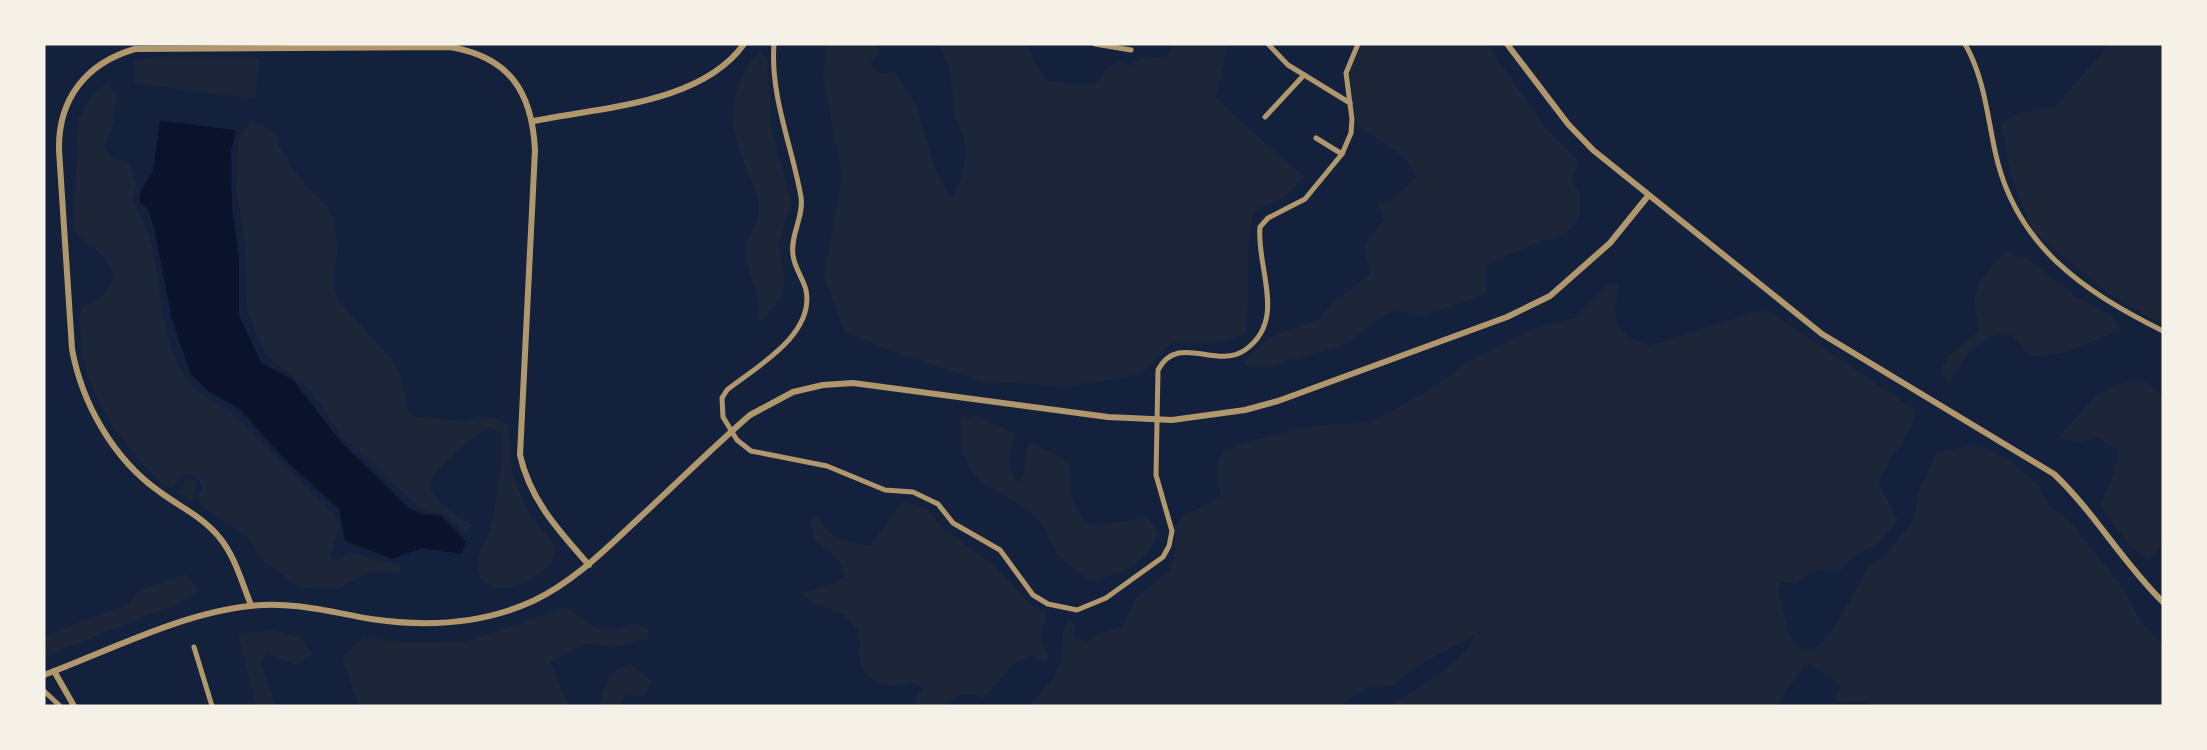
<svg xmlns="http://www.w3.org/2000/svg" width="2207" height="750" viewBox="0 0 2207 750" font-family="Barlow,sans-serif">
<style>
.green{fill:#1d2539}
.water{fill:#0b132b}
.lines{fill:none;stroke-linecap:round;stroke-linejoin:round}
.minor{stroke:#b1986c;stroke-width:5}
.tertiary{stroke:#b1986c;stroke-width:6}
</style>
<rect width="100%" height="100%" fill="#14213d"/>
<!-- green -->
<g class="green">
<path d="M827,44H875L879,51L870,64L879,73L895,72L917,107L934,167L950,198C964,180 968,157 963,135C961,128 956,122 955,114C952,90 951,66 940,44H1025L1046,80L1076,85L1096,83L1107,68L1118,62L1131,65L1140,58L1168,56L1172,44H1228L1216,97L1249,129L1304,176L1285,197L1254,211C1243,253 1252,291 1245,334L1219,342H1171L1141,374L1070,386L985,382L907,357L845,332L824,277L842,175L823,77Z"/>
<path d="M1360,44H1487L1546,129L1580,163L1571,179L1580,194V218L1565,235L1531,245L1487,265L1485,294L1425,316L1398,311L1384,315L1342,346L1270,366H1244L1245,360L1272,336L1320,319L1329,306L1370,274L1364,244L1384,220L1378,203L1395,198L1416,177L1405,158L1357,125L1348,77Z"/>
<path d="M2109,44H2163V325L2110,294L2033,232L2011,176L2001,123L2019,113L2055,107Z"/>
<path d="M760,48L767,59L772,131L791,203L779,244L785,281L780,300L762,320L757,318C762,296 749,277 746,255C744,235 761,223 759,204C757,190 749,176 744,163C724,112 731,92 760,48Z"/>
<path d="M155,58H260L255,99L134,83V60Z"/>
<path d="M108,83L117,94L113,124L104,148L113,158L130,164L136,186L132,200C170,258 149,324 186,378C200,398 222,404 240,420C258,436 273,454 290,470C309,489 325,501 340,525L330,556L336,561L351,553L399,565L401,573L369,571L339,589L299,587L264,562L246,536L205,509L198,498L202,488L198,478L187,473L171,488L164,485C123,446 84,396 81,338C80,326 78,316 83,306L99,300L114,280C111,255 90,248 74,230L78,119L93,93Z"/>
<path d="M251,120L276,133L279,147L303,183L328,207L333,217L338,246L333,284L339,301L393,361L401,375L407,409L414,416L466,422L479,417L494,418L508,425C511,439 509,453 512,468C515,483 524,504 532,517C539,529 556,537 555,552C554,565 541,572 531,579C517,590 481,594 478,570C476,553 487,540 491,524C499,494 502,464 501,434L489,427C483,428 438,467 434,474C431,479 431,486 431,491L441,505L472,525L466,534L444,514L421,509L343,438L310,390L268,357L255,332L247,308L245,244L236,188L238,141Z"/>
<path d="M2006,252L2026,258L2075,296L2112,316L2120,331L2059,354L2029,356L2011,335L1996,333L1971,351L1949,382L1940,372L1948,356L1978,332C1979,321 1975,314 1975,304C1974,282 1991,265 2006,252Z"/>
<path d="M1609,284H1619L1615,311L1619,327L1630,338L1650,346L1765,309L1915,410C1911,438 1888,457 1879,483L1898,520L1882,541L1852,557L1841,570L1816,569L1796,584L1782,582L1778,589L1789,634L1800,650H1815L1838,622L1867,569L1887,554L1915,518L1917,496L1936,453L1968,446L1985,448L2012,462L2038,485L2052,509L2070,522L2124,589L2140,620L2163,645V706H1877L1860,701L1838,702L1834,698L1841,685L1810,664L1804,666L1776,706H1388C1412,694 1468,658 1475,634C1448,652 1416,662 1394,685C1373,686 1356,689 1342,706H1030C1041,691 1057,678 1061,659C1063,645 1061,633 1067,620L1075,624L1074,637L1086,643L1096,635L1122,626L1135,599L1170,569L1175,555V526L1186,514L1221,498L1217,469L1222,450L1288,431L1329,424L1369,423L1433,388L1463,365L1530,330L1575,318Z"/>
<path d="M2126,382H2147L2163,397V533L2159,550L2148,559L2128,544L2101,506C2107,483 2118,475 2117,450L2098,438L2079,442L2058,438L2095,396Z"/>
<path d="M977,416L1015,434C1009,452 1006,468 1018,485L1023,476L1029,443L1042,447L1068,463L1072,500L1084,522L1096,526L1148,517L1158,534C1150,562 1118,575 1091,581C1077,570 1059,560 1051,544C1047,535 1045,527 1038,520C998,479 957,493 961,420Z"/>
<path d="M190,478L197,482L193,501L175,491L181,490L185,480Z"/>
<path d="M903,502L925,508L945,530L996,567L1032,606L1046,612L1041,641L1049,653L1047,662L1031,656L1014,664L983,698C966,692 957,693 945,706H920L914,702L922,688L911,682C892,689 869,686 861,664C855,645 869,639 848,619C834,605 812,608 801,593L833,584L845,575L839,560L813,539L811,520L819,516C831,542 844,541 870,546Z"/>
<path d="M185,574L199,590L187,600L44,657V636L128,604L140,590Z"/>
<path d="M566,607C594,627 602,639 636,623L649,630L648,639L614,647L587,643L550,662L569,706H359L342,658L363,637L405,643L465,642Z"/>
<path d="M274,630L302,638L313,654L295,665L267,653L260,664L277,706H256L238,634Z"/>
<path d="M630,664L653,682L642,697L626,695L620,706H600C605,684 607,672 630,664Z"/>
</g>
<!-- water -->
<path class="water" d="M160,121L236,130L231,151L232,207L239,258V316L262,363L293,380L341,442L410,509L422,514L441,516L466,541L462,554L421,548L393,559L345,541L339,509L286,461L241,410L208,391L191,374L172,320L154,228L148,209L139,202L141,191L153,171Z"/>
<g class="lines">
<!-- minor -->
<g class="minor">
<path d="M774,44C770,96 792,146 801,197C804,217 790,235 793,255C794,267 803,278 806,290C815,335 756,367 727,390L722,398L723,417L737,440L751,451L827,466L885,490L913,492L938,504L953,523L1000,550L1033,595L1048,604L1077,610L1106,598L1163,557L1169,546L1172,531L1156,475L1158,370C1178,332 1216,370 1245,350C1288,320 1256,268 1260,227L1268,218L1305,199L1342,154L1351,133L1352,119L1346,73L1358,44"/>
<path d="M1095,44L1131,50"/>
<path d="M1268,44L1288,65L1350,103"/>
<path d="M1965,44C1984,77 1987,114 1995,151C2015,246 2083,291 2163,331"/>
<path d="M1265,117L1304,75"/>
<path d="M1316,138L1342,154"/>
<path d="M194,647L212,706"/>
<path d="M44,691L60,706"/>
</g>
<!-- tertiary -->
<g class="tertiary">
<path d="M1507,44L1568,124L1593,150L1822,334L2054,474C2095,513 2123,563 2163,602"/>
<path d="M534,121C601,107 701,104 744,44"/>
<path d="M251,605C242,583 235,556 219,537C203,517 180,507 160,492C114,460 82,404 72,349L59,150C58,99 86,63 135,49L450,47C509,57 532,91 535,150L520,455C530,500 559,531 589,565"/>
<path d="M54,671L74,706"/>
<path d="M44,675C108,651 182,613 250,606C292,601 330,612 371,619C425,627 483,624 533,601C573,582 605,550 637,520C675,485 711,449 750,415L793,392L823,385L853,383L1108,417L1172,420L1245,410L1278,401L1507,317L1550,296L1610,243L1648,196"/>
</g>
</g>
<!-- border -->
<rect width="2207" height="750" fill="none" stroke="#f6f1e7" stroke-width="91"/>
</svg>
